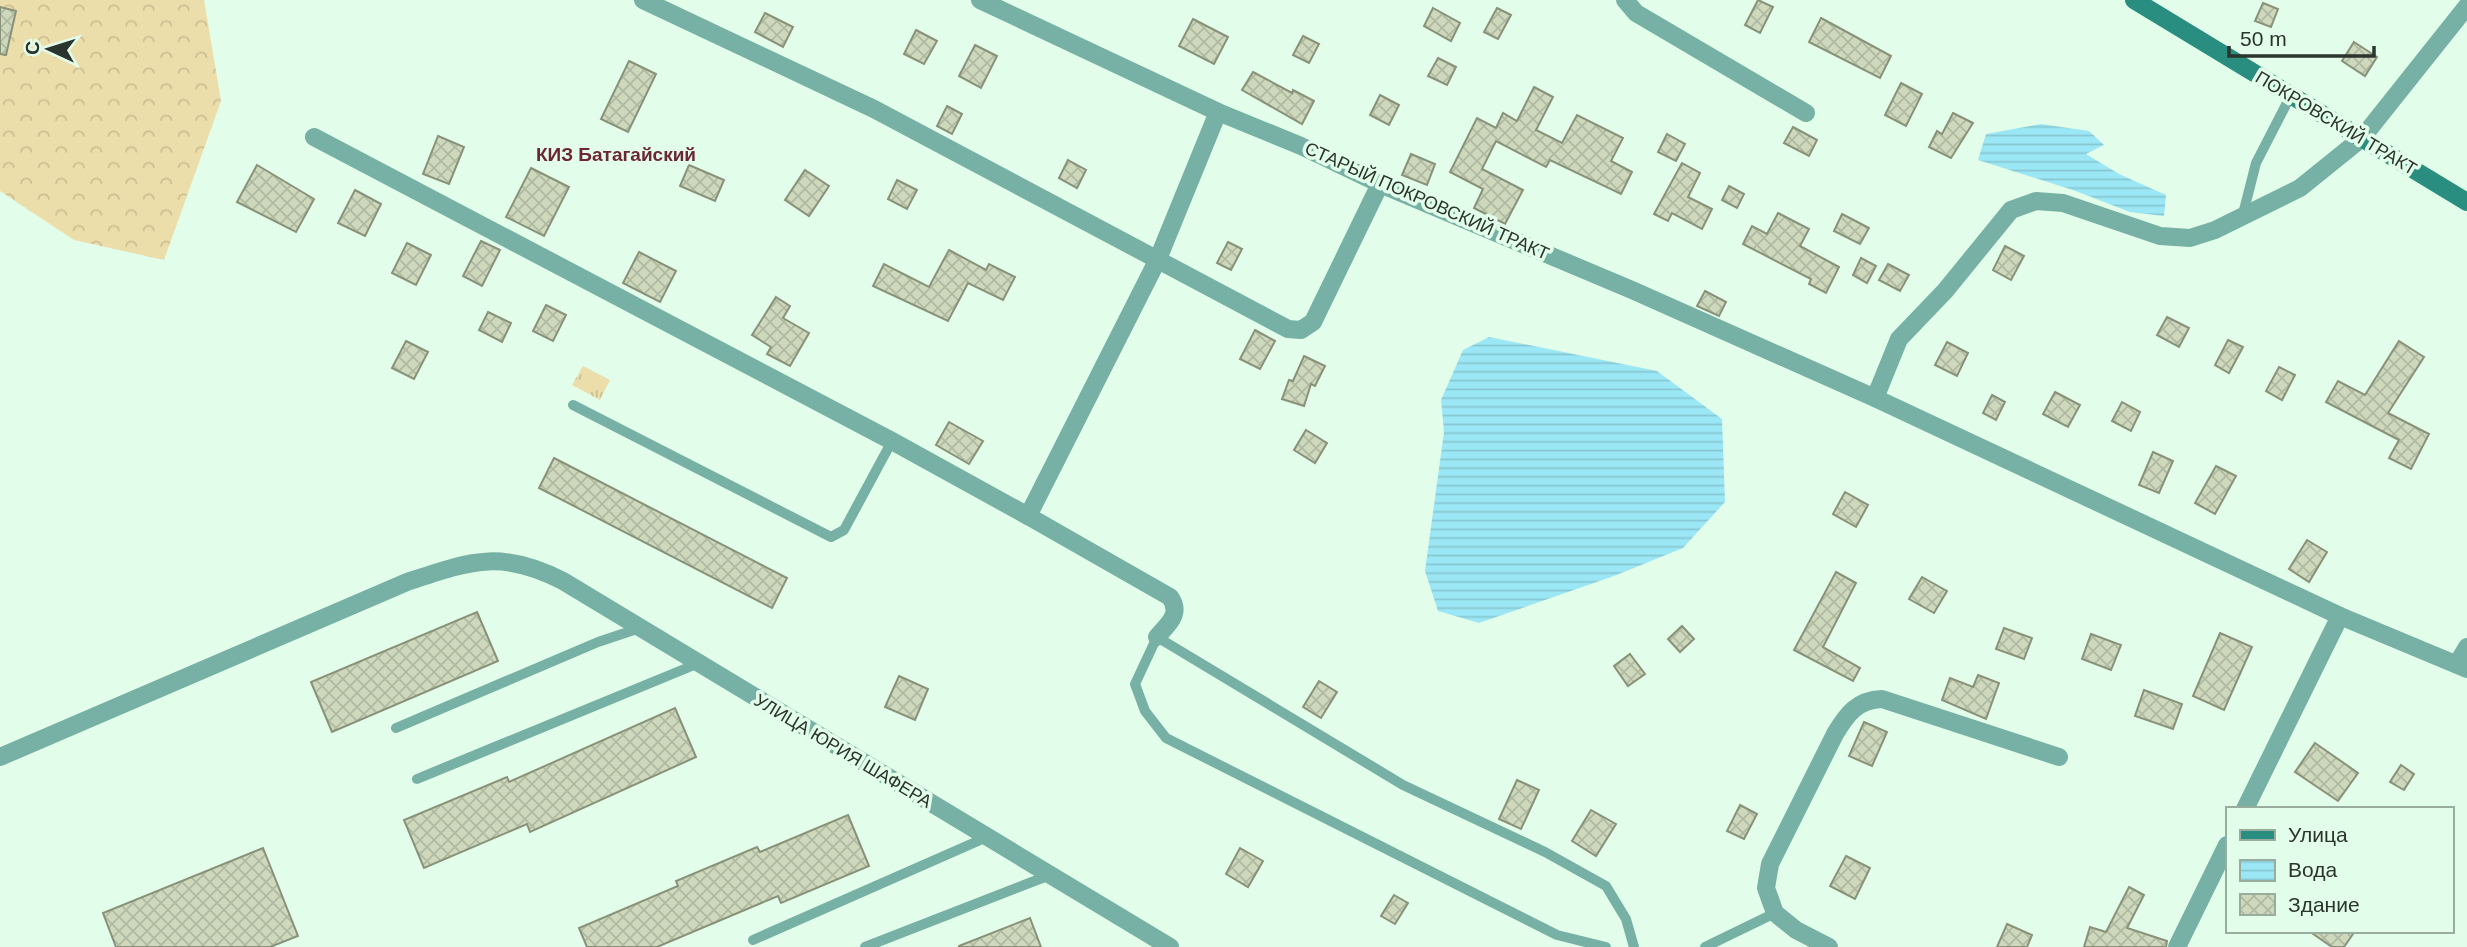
<svg xmlns="http://www.w3.org/2000/svg" width="2467" height="947" viewBox="0 0 2467 947" font-family="Helvetica,sans-serif">
<style>
.grass{fill:url(#grass-tufts)}
.forest{fill:url(#forest-crowns)}
.water{fill:url(#water-rules)}
.building{fill:url(#building-cross-hatch);stroke:#899279;stroke-width:2}
.lines{fill:none;stroke-linecap:round;stroke-linejoin:round}
.lane{stroke:#77b0a5;stroke-width:10}
.street{stroke:#77b0a5;stroke-width:18}
.secondary{stroke:#298d7f;stroke-width:18}
.labels{text-anchor:middle;dominant-baseline:central;stroke-width:7;stroke-linejoin:round;paint-order:stroke}
.street-label{font-size:18px;fill:#2b352d;stroke:#e2fde9}
.neighbourhood-label{font-size:19px;font-weight:bold;fill:#6c2636;stroke:#e2fde9}
</style>
<defs>
<pattern id="grass-tufts" width="24" height="20" patternUnits="userSpaceOnUse" patternTransform="scale(1.75)"><rect width="24" height="20" fill="#ecdeaa"/><path d="M3 7l-1-3M5 7V3M7 7l1-3M15 17l-1-3M17 17v-4M19 17l1-3" fill="none" stroke="#cbbf93"/></pattern>
<pattern id="forest-crowns" width="20" height="18" patternUnits="userSpaceOnUse" patternTransform="scale(1.75)"><rect width="20" height="18" fill="#ecdeaa"/><path d="M2 6a3 3 0 1 1 6 0M12 15a3 3 0 1 1 6 0" fill="none" stroke="#cbbf93"/></pattern>
<pattern id="water-rules" width="6" height="5" patternUnits="userSpaceOnUse" patternTransform="scale(1.75)"><rect width="6" height="5" fill="#9ce7f5"/><path d="M0 2.5h6" fill="none" stroke="#87c7d2"/></pattern>
<pattern id="building-cross-hatch" width="8" height="8" patternUnits="userSpaceOnUse" patternTransform="scale(1.75)"><rect width="8" height="8" fill="#cdd8bc"/><path d="M0 0l8 8M0 8l8-8" fill="none" stroke="#b0baa2"/></pattern>
</defs>
<rect width="100%" height="100%" fill="#e2fde9"/>
<!-- grass -->
<path class="grass" d="M583,366L610,380L600,400L572,385Z"/>
<!-- forest -->
<path class="forest" d="M0,0H204L221,101L164,260L74,240L0,191Z"/>
<!-- water -->
<g class="water">
<path d="M2041,124L2089,131L2104,145L2086,154L2119,174L2166,195L2164,216L2130,212L2073,190L1978,160L1986,134Z"/>
<path d="M1489,337L1657,371L1722,419L1725,502L1683,548L1614,576L1479,623L1438,611L1425,571L1444,432L1441,400L1463,350Z"/>
</g>
<!-- building -->
<g class="building">
<path d="M1758,0L1773,7L1760,33L1745,25Z"/>
<path d="M2263,3L2278,9L2271,27L2255,21Z"/>
<path d="M0,7L16,11L6,55L0,54Z"/>
<path d="M1433,8L1460,23L1451,41L1424,26Z"/>
<path d="M1497,8L1511,15L1498,39L1484,32Z"/>
<path d="M765,13L793,27L783,47L755,32Z"/>
<path d="M1821,18L1891,56L1880,78L1809,42Z"/>
<path d="M1193,19L1228,37L1214,64L1179,46Z"/>
<path d="M916,30L937,41L924,64L904,54Z"/>
<path d="M1303,36L1319,44L1309,63L1293,55Z"/>
<path d="M2354,42L2377,57L2365,76L2342,61Z"/>
<path d="M975,45L997,56L981,88L959,76Z"/>
<path d="M1438,58L1456,67L1447,85L1428,76Z"/>
<path d="M629,61L656,74L628,132L601,119Z"/>
<path d="M1253,72L1292,93L1293,90L1314,101L1302,124L1242,90Z"/>
<path d="M1901,83L1922,94L1906,126L1885,115Z"/>
<path d="M1534,87L1553,97L1536,130L1562,143L1577,115L1623,138L1611,161L1632,172L1621,194L1550,160L1546,167L1496,141L1482,169L1523,190L1505,224L1474,208L1483,189L1450,172L1477,118L1496,128L1503,113L1517,121Z"/>
<path d="M1380,95L1399,105L1389,125L1370,115Z"/>
<path d="M947,106L962,114L952,134L937,126Z"/>
<path d="M1953,113L1973,123L1951,158L1929,147L1937,131L1942,134Z"/>
<path d="M1793,127L1817,140L1809,156L1784,143Z"/>
<path d="M1667,134L1685,144L1676,161L1658,152Z"/>
<path d="M438,136L464,147L449,184L423,174Z"/>
<path d="M1411,154L1435,164L1427,185L1402,175Z"/>
<path d="M1068,160L1086,170L1077,188L1059,178Z"/>
<path d="M1682,163L1700,173L1688,197L1712,209L1702,229L1672,213L1668,221L1654,214Z"/>
<path d="M257,165L314,199L296,232L237,202Z"/>
<path d="M689,165L724,180L715,201L680,186Z"/>
<path d="M531,168L569,187L544,236L506,217Z"/>
<path d="M805,170L829,186L809,216L785,200Z"/>
<path d="M897,180L917,190L907,209L888,199Z"/>
<path d="M1729,186L1744,194L1737,208L1722,200Z"/>
<path d="M355,190L381,204L365,236L338,223Z"/>
<path d="M1778,213L1809,229L1800,246L1839,267L1826,293L1809,284L1811,279L1743,244L1752,226L1767,234Z"/>
<path d="M1842,214L1869,228L1860,244L1834,231Z"/>
<path d="M481,241L500,250L482,286L463,276Z"/>
<path d="M1228,242L1242,249L1231,270L1217,263Z"/>
<path d="M407,243L431,255L416,285L392,273Z"/>
<path d="M2005,246L2024,256L2011,280L1993,270Z"/>
<path d="M949,250L986,270L989,264L1015,277L1003,300L968,283L948,321L873,286L884,264L929,287Z"/>
<path d="M639,252L676,271L660,302L623,283Z"/>
<path d="M1861,258L1876,266L1867,283L1853,275Z"/>
<path d="M1888,264L1909,275L1900,291L1879,280Z"/>
<path d="M1705,291L1726,302L1719,316L1697,306Z"/>
<path d="M776,297L790,306L783,318L809,333L790,366L767,354L771,347L752,335Z"/>
<path d="M546,305L566,315L553,341L533,331Z"/>
<path d="M488,312L511,323L502,342L479,330Z"/>
<path d="M2167,317L2189,328L2179,347L2157,335Z"/>
<path d="M1255,330L1275,341L1260,369L1240,359Z"/>
<path d="M2228,340L2243,347L2229,373L2215,365Z"/>
<path d="M406,341L428,352L414,379L392,368Z"/>
<path d="M2399,341L2424,357L2388,413L2429,434L2411,469L2389,458L2399,440L2326,402L2338,381L2365,395Z"/>
<path d="M1947,342L1968,353L1957,376L1935,365Z"/>
<path d="M1304,356L1325,366L1315,386L1311,384L1304,406L1282,399L1289,380L1293,381Z"/>
<path d="M2279,367L2295,375L2282,400L2266,391Z"/>
<path d="M2055,392L2080,405L2068,427L2043,414Z"/>
<path d="M1992,395L2005,402L1996,420L1983,413Z"/>
<path d="M2122,402L2140,412L2131,431L2112,421Z"/>
<path d="M949,422L983,441L969,464L936,445Z"/>
<path d="M1306,430L1327,443L1315,463L1294,450Z"/>
<path d="M2153,452L2173,461L2159,493L2139,485Z"/>
<path d="M554,458L787,578L772,608L539,488Z"/>
<path d="M2216,466L2236,476L2215,514L2195,503Z"/>
<path d="M1845,492L1868,505L1856,527L1833,514Z"/>
<path d="M2307,540L2327,552L2309,582L2289,569Z"/>
<path d="M1836,572L1856,583L1823,647L1860,668L1853,681L1794,650Z"/>
<path d="M1922,577L1947,591L1934,613L1909,599Z"/>
<path d="M477,612L498,661L332,732L311,682Z"/>
<path d="M1682,626L1694,639L1680,652L1668,639Z"/>
<path d="M2004,628L2032,638L2024,659L1996,649Z"/>
<path d="M2220,633L2252,647L2224,710L2193,696Z"/>
<path d="M2091,634L2121,645L2111,670L2082,659Z"/>
<path d="M1630,654L1645,674L1628,686L1614,666Z"/>
<path d="M1978,675L1999,683L1986,719L1942,700L1950,678L1973,687Z"/>
<path d="M899,676L928,689L915,720L885,707Z"/>
<path d="M1319,681L1337,692L1321,718L1303,707Z"/>
<path d="M2144,690L2182,704L2173,729L2135,716Z"/>
<path d="M675,708L696,757L530,832L527,824L424,868L404,820L507,777L509,782Z"/>
<path d="M1864,722L1887,732L1872,766L1849,756Z"/>
<path d="M2315,743L2358,773L2338,801L2295,772Z"/>
<path d="M2401,765L2414,774L2404,790L2390,782Z"/>
<path d="M1517,780L1539,790L1521,829L1499,819Z"/>
<path d="M1740,805L1757,814L1744,839L1727,831Z"/>
<path d="M1591,810L1616,824L1596,856L1572,841Z"/>
<path d="M848,815L869,866L781,903L778,896L657,947H587L579,928L678,886L676,881L757,847L760,852Z"/>
<path d="M263,848L298,936L270,947H116L103,913Z"/>
<path d="M1240,848L1263,861L1248,887L1226,874Z"/>
<path d="M1846,856L1870,868L1855,899L1830,886Z"/>
<path d="M2129,887L2144,895L2127,928L2167,941L2166,947H2084L2090,927L2106,932Z"/>
<path d="M1394,895L1408,903L1395,924L1381,916Z"/>
<path d="M1030,918L1041,947H959V946Z"/>
<path d="M2007,924L2032,935L2027,947H1997Z"/>
<path d="M2309,931H2355L2344,947H2332Z"/>
</g>
<g class="lines">
<!-- lane -->
<g class="lane">
<path d="M2243,214L2256,163L2291,95"/>
<path d="M573,405L831,537L844,530L892,441"/>
<path d="M396,728L598,642L640,628"/>
<path d="M417,779L699,663"/>
<path d="M753,940L987,837"/>
<path d="M865,947L1050,875"/>
<path d="M1606,947L1557,935L1166,738L1145,711L1135,684L1157,637L1403,785L1545,852L1606,886L1626,919L1634,947"/>
<path d="M1705,947L1775,913"/>
</g>
<!-- street -->
<g class="street">
<path d="M643,0L874,109L1288,329L1301,330L1313,322L1380,184"/>
<path d="M980,0L1218,112L1301,146L1380,184L1632,290L1875,398L2340,616L2467,669"/>
<path d="M1625,0L1636,13L1806,113"/>
<path d="M314,137L892,441L1028,516L1158,259L1218,112"/>
<path d="M1875,398L1899,339L1945,291L2011,210L2036,201L2063,203L2160,236L2190,238L2215,230L2300,188L2362,138L2467,6"/>
<path d="M1028,516L1170,597C1182,614 1168,624 1157,637"/>
<path d="M2457,664L2467,647"/>
<path d="M0,757L407,582C471,561 500,549 563,581L1170,947"/>
<path d="M2245,809L2340,616"/>
<path d="M1829,947L1796,930L1775,913L1766,888L1770,864L1835,734C1847,714 1857,700 1882,699L2059,757"/>
<path d="M2177,947L2227,845"/>
</g>
<!-- secondary -->
<path class="secondary" d="M2134,0L2467,202"/>
</g>
<g class="labels">
<!-- street labels -->
<g class="street-label">
<text transform="translate(2336 123) rotate(31)">ПОКРОВСКИЙ ТРАКТ</text>
<text transform="translate(1427 201) rotate(24)">СТАРЫЙ ПОКРОВСКИЙ ТРАКТ</text>
<text transform="translate(843 751) rotate(31)">УЛИЦА ЮРИЯ ШАФЕРА</text>
</g>
<!-- neighbourhood labels -->
<g class="neighbourhood-label">
<text x="616" y="154">КИЗ Батагайский</text>
</g>
</g>
<!-- legend -->
<rect x="2226" y="807" width="228" height="126" fill="#e2fde9" stroke="#99ad9e" stroke-width="2"/>
<rect x="2240" y="830" width="35" height="10" fill="#298d7f" stroke="#99ad9e" stroke-width="2"/>
<text x="2288" y="842" font-size="21" fill="#2b352d">Улица</text>
<rect x="2240" y="860" width="35" height="21" fill="url(#water-rules)" stroke="#99ad9e" stroke-width="2"/>
<text x="2288" y="877" font-size="21" fill="#2b352d">Вода</text>
<rect x="2240" y="894" width="35" height="21" fill="url(#building-cross-hatch)" stroke="#99ad9e" stroke-width="2"/>
<text x="2288" y="912" font-size="21" fill="#2b352d">Здание</text>
<!-- north arrow -->
<g transform="translate(49 49) rotate(274)" stroke="#e2fde9" stroke-width="5" paint-order="stroke">
<path d="M0-5L12 26L0 18L-12 26Z" fill="#2b352d"/>
<text y="-10" font-size="19" font-weight="bold" text-anchor="middle" fill="#2b352d">С</text>
</g>
<!-- scale -->
<path d="M2229 46v10h145v-10" fill="none" stroke="#2b352d" stroke-width="3.5"/>
<text x="2240" y="46" font-size="21" fill="#2b352d" stroke="#e2fde9" stroke-width="5" paint-order="stroke">50 m</text>
</svg>
